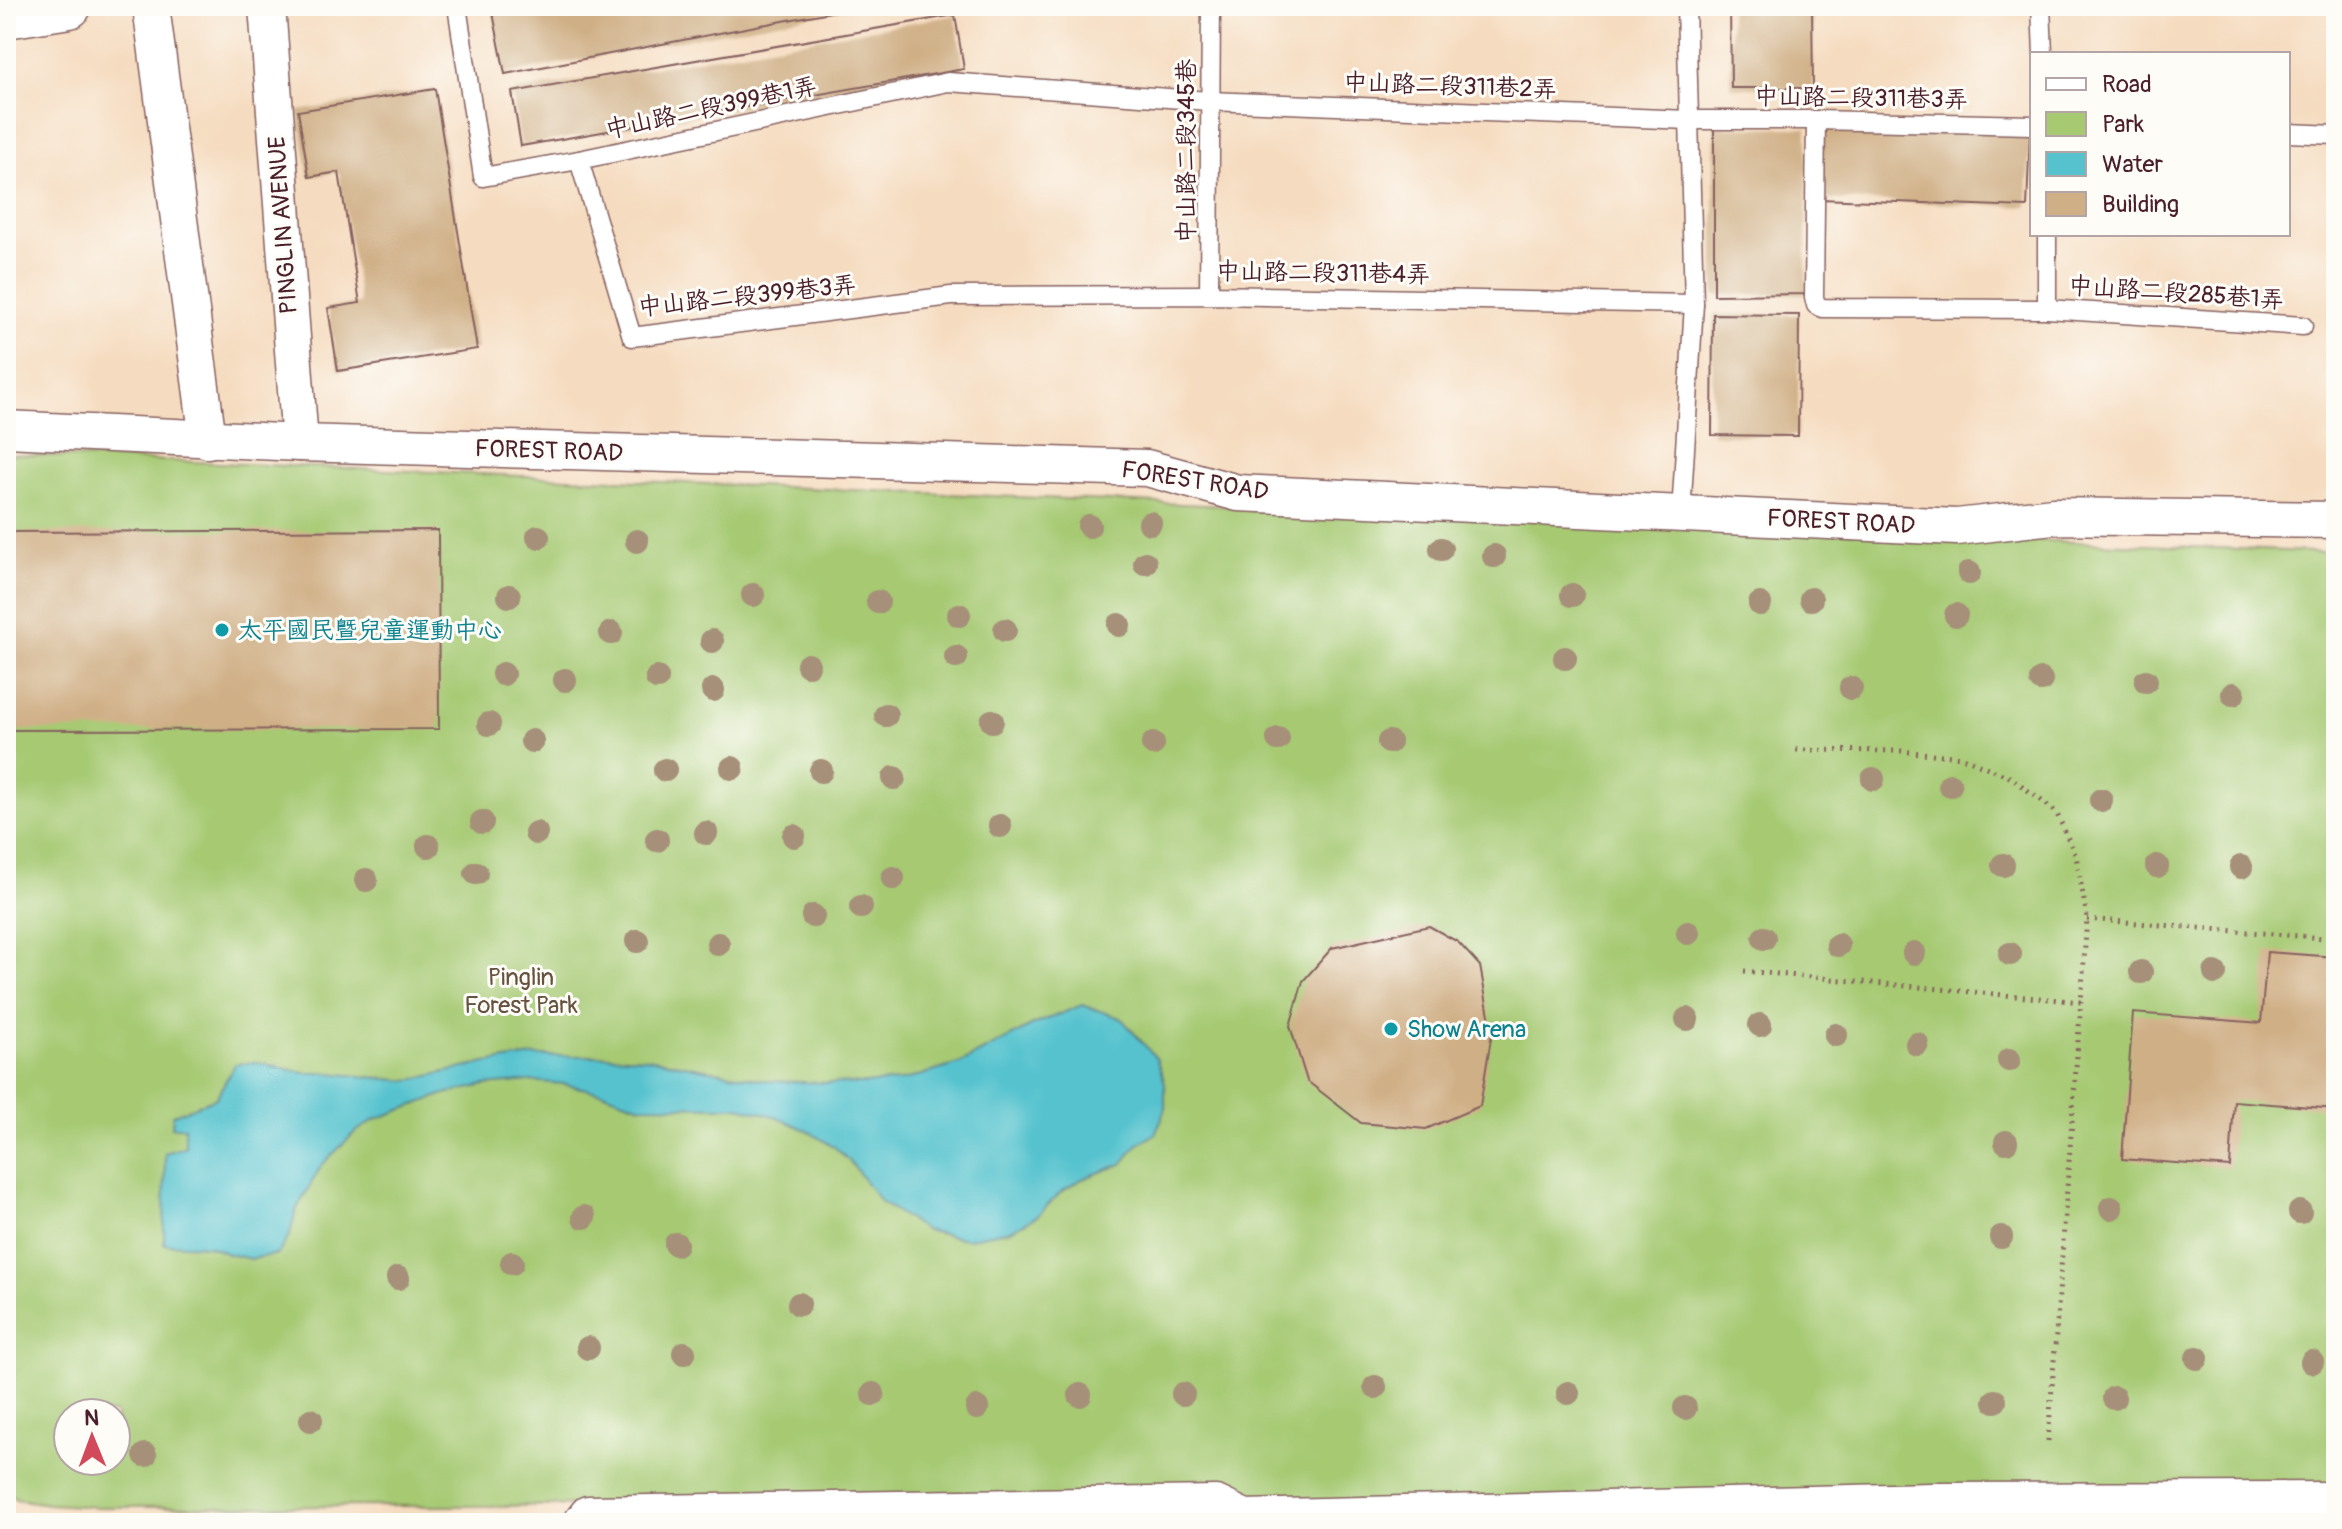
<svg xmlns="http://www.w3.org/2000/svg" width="2342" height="1529" viewBox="0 0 2342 1529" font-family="Pangolin,'LXGW WenKai TC',sans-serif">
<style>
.green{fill:#a6c972;stroke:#78744e;stroke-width:2;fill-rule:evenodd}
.water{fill:#55c2ce;stroke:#50707c;stroke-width:2}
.building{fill:#cfaf85}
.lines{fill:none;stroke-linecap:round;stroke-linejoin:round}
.lane-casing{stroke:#86615f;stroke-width:21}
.street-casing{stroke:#86615f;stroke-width:39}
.secondary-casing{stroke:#86615f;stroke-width:47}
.path{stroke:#86615f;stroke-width:5;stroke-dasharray:2 6;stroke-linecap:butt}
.lane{stroke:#fff;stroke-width:18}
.street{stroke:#fff;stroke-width:36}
.secondary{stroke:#fff;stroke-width:44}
.tree{fill:#a69079}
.culture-dot{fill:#0f9aa8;stroke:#fdfcf7;stroke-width:3}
.labels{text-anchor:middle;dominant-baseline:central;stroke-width:6;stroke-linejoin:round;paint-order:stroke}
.street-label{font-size:24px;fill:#4a1f2b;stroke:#fdfcf7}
.culture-label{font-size:24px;fill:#0d838f;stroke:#fdfcf7;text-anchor:start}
.park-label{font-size:24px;fill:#665240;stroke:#fdfcf7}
</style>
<rect width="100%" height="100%" fill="#fdfcf7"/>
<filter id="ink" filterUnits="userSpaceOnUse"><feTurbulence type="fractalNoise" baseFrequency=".0125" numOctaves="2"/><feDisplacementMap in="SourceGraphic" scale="16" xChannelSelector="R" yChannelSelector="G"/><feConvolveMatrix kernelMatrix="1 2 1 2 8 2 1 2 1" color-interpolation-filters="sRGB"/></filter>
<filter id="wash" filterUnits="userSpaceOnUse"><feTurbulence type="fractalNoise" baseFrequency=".006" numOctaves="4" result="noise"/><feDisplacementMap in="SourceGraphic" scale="32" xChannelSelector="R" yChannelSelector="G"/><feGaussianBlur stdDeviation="1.8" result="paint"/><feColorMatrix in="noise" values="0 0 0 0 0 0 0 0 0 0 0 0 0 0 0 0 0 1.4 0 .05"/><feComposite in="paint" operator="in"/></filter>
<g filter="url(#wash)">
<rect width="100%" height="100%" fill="#f5dbbf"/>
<!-- green -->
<path class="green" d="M6,454L2336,553V1500L98,1507L48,1504L16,1499L6,1489ZM68,1413H116V1461H68Z"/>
<!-- water -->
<path class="water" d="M1082,1005L1121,1018L1156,1058L1165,1083V1111L1155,1134L1137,1145L1122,1164L1082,1179L1061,1192L1037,1216L1011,1230L966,1239L925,1230L881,1202L852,1164L836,1148L806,1130L774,1116L739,1107L641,1106L604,1093L563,1084L530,1081L485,1085L445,1094L376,1119L354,1133L321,1166L296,1210L290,1234L278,1254L251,1259L228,1254L208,1246L164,1244L165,1153L185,1147V1127H172L173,1115L216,1098L235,1064L256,1062L304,1073H329L407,1081L486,1063L534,1056H606L647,1058L768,1081L864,1084L901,1081L959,1064L1033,1025Z"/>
<g id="blocks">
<!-- building -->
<g class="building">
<path d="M528,6H855L856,7L505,74L493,13Z"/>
<path d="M1730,6H1812L1813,88H1731Z"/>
<path d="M955,15L964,69L521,146L512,92Z"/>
<path d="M435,89L477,349L338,371L328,308L360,303L339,172L309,177L298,111Z"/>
<path d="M1823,125L2030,132L2027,207L1820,199Z"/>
<path d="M1714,127L1807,128L1806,294L1714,295Z"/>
<path d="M1713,314L1799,315L1798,436L1712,435Z"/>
<path d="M438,530L439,729L6,730V532Z"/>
<path d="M1429,926L1458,942L1480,966L1492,1032L1480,1106L1426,1129L1361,1123L1307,1081L1290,1026L1303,981L1332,948Z"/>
<path d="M2267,952L2336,957V1109L2234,1101L2230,1167L2122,1159L2133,1013L2261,1023Z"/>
</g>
</g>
</g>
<g filter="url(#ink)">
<use href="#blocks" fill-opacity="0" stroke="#86615f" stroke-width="2"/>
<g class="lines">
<defs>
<g id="lane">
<path d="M457,6L483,177L579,160L948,82L1209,101L1689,120H1816L2032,125"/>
<path d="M2041,6L2043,54"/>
<path d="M1816,120L1814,297L1816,305L1823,308L2047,309L2303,326"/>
<path d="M2288,133L2336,135"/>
<path d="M579,160L632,337L951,296L1209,295L1694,304"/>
<path d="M1209,295L1211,6"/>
<path d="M2047,309V234"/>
<path d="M1681,514L1694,304L1686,6"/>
</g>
<g id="street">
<path d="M151,6L208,440"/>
<path d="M267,6L300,443"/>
<path d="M6,429L300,443L1147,468L1238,493L1957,527L2053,516L2336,520"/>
<path d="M581,1523L588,1514L1216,1504L1245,1518L1932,1501L2336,1500"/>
</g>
<path id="secondary" d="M6,16L69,6"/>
</defs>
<!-- lane casing -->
<use href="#lane" class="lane-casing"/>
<!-- street casing -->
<use href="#street" class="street-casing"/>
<!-- secondary casing -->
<use href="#secondary" class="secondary-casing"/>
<!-- path -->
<g class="path">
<path d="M2087,919L2336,939"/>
<path d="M1744,971L2081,1002L2087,917L2076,856L2056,812L2012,778L1962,757L1901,751L1793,750"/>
<path d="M2048,1441L2081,1001"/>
</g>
<!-- lane -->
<use href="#lane" class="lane"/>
<!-- street -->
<use href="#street" class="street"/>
<!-- secondary -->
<use href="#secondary" class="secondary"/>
</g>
<!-- trees -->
<g class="tree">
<circle cx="1150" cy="523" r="12"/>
<circle cx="1089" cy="526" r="12"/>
<circle cx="538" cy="537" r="12"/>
<circle cx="637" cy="541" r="12"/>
<circle cx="1441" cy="549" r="12"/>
<circle cx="1494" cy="556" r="12"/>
<circle cx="1145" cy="563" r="12"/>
<circle cx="1969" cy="573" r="12"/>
<circle cx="753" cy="595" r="12"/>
<circle cx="1572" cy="595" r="12"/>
<circle cx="509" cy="596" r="12"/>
<circle cx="1811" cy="599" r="12"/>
<circle cx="878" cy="602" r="12"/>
<circle cx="1760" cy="604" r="12"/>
<circle cx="959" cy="615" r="12"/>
<circle cx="1956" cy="615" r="12"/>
<circle cx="1119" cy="625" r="12"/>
<circle cx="1005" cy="630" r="12"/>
<circle cx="611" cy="633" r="12"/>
<circle cx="712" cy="641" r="12"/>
<circle cx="956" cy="657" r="12"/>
<circle cx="1565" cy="658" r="12"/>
<circle cx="808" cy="665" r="12"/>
<circle cx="503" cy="674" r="12"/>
<circle cx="657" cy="678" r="12"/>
<circle cx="565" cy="680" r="12"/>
<circle cx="2041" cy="680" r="12"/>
<circle cx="2146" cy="681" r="12"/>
<circle cx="1851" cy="688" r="12"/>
<circle cx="713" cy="690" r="12"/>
<circle cx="2233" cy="694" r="12"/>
<circle cx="886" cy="715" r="12"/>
<circle cx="992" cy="721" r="12"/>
<circle cx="489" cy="724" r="12"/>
<circle cx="1278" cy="739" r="12"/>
<circle cx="532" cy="741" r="12"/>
<circle cx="1389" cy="742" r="12"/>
<circle cx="1153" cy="744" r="12"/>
<circle cx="732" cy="768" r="12"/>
<circle cx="665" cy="770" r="12"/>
<circle cx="821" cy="771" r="12"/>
<circle cx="894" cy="778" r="12"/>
<circle cx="1873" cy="779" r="12"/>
<circle cx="1950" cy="785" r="12"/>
<circle cx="2101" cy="800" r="12"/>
<circle cx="482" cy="822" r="12"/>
<circle cx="1000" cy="826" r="12"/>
<circle cx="536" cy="833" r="12"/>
<circle cx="706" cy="833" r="12"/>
<circle cx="794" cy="836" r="12"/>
<circle cx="657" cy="840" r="12"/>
<circle cx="428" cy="846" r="12"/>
<circle cx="2003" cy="865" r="12"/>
<circle cx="2157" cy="866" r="12"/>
<circle cx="2241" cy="867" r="12"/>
<circle cx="476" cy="873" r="12"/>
<circle cx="893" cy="878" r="12"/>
<circle cx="366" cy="880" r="12"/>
<circle cx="861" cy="907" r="12"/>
<circle cx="813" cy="916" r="12"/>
<circle cx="1688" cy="933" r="12"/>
<circle cx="1764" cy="938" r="12"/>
<circle cx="637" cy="941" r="12"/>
<circle cx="718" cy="944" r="12"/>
<circle cx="1838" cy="945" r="12"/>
<circle cx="1914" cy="953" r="12"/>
<circle cx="2010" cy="954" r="12"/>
<circle cx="2141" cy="972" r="12"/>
<circle cx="2215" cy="973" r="12"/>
<circle cx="1687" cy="1019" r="12"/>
<circle cx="1760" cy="1025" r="12"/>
<circle cx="1836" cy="1035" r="12"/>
<circle cx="1917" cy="1044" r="12"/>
<circle cx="2009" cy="1060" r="12"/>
<circle cx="2006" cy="1142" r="12"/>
<circle cx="2111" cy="1208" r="12"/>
<circle cx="2300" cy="1212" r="12"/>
<circle cx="584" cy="1217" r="12"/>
<circle cx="2001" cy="1237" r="12"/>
<circle cx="676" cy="1244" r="12"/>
<circle cx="512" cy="1263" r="12"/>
<circle cx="398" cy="1278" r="12"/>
<circle cx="799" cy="1304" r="12"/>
<circle cx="588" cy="1348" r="12"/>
<circle cx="684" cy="1353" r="12"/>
<circle cx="2197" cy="1358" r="12"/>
<circle cx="2312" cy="1362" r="12"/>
<circle cx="1375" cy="1387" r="12"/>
<circle cx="1568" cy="1393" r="12"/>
<circle cx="873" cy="1394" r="12"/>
<circle cx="1183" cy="1394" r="12"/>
<circle cx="1080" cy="1395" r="12"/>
<circle cx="2114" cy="1398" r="12"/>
<circle cx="1995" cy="1401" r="12"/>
<circle cx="977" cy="1408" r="12"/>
<circle cx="1685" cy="1408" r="12"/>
<circle cx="311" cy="1420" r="12"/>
<circle cx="145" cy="1455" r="12"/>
</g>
</g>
<!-- markers -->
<g class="culture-dot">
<circle cx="222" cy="630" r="8"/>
<circle cx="1391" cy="1029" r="8"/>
</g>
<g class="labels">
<!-- street labels -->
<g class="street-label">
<text transform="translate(1450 86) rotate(2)">中山路二段311巷2弄</text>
<text transform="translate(1861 98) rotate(1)">中山路二段311巷3弄</text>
<text transform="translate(711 108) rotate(-12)">中山路二段399巷1弄</text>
<text transform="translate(1186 151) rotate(-90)">中山路二段345巷</text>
<text transform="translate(283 225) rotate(-94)">PINGLIN AVENUE</text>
<text transform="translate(1323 273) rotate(1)">中山路二段311巷4弄</text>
<text transform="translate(2176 293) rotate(4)">中山路二段285巷1弄</text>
<text transform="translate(747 296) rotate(-6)">中山路二段399巷3弄</text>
<text transform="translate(549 451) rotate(2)">FOREST ROAD</text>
<text transform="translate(1195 481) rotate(9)">FOREST ROAD</text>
<text transform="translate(1841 522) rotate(3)">FOREST ROAD</text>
</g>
<!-- culture labels -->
<g class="culture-label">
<text x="238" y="630">太平國民暨兒童運動中心</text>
<text x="1407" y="1029">Show Arena</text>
</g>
<!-- park labels -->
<g class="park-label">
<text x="521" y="977">Pinglin<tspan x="521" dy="28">Forest Park</tspan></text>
</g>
</g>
<!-- margin -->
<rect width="2342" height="1529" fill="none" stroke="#fdfcf7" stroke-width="32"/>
<!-- legend -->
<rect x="2030" y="52" width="260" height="184" fill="#fdfcf7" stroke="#b5a4a5" stroke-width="2"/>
<rect x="2046" y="78" width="40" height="12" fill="#ffffff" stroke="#b5a4a5" stroke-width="2"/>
<text x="2102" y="92" font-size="24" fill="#4a1f2b">Road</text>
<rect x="2046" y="112" width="40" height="24" fill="#a6c972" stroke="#b5a4a5" stroke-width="2"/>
<text x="2102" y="132" font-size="24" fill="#4a1f2b">Park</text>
<rect x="2046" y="152" width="40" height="24" fill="#55c2ce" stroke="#b5a4a5" stroke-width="2"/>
<text x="2102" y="172" font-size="24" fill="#4a1f2b">Water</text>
<rect x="2046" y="192" width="40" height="24" fill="#cfaf85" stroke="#b5a4a5" stroke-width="2"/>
<text x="2102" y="212" font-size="24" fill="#4a1f2b">Building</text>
<!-- north arrow -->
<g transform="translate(92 1437) rotate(359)"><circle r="38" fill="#fdfcf7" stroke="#b5a4a5" stroke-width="2"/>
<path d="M0-6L14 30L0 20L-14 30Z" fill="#d1495b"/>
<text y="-12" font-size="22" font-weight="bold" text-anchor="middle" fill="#4a1f2b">N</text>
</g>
</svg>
